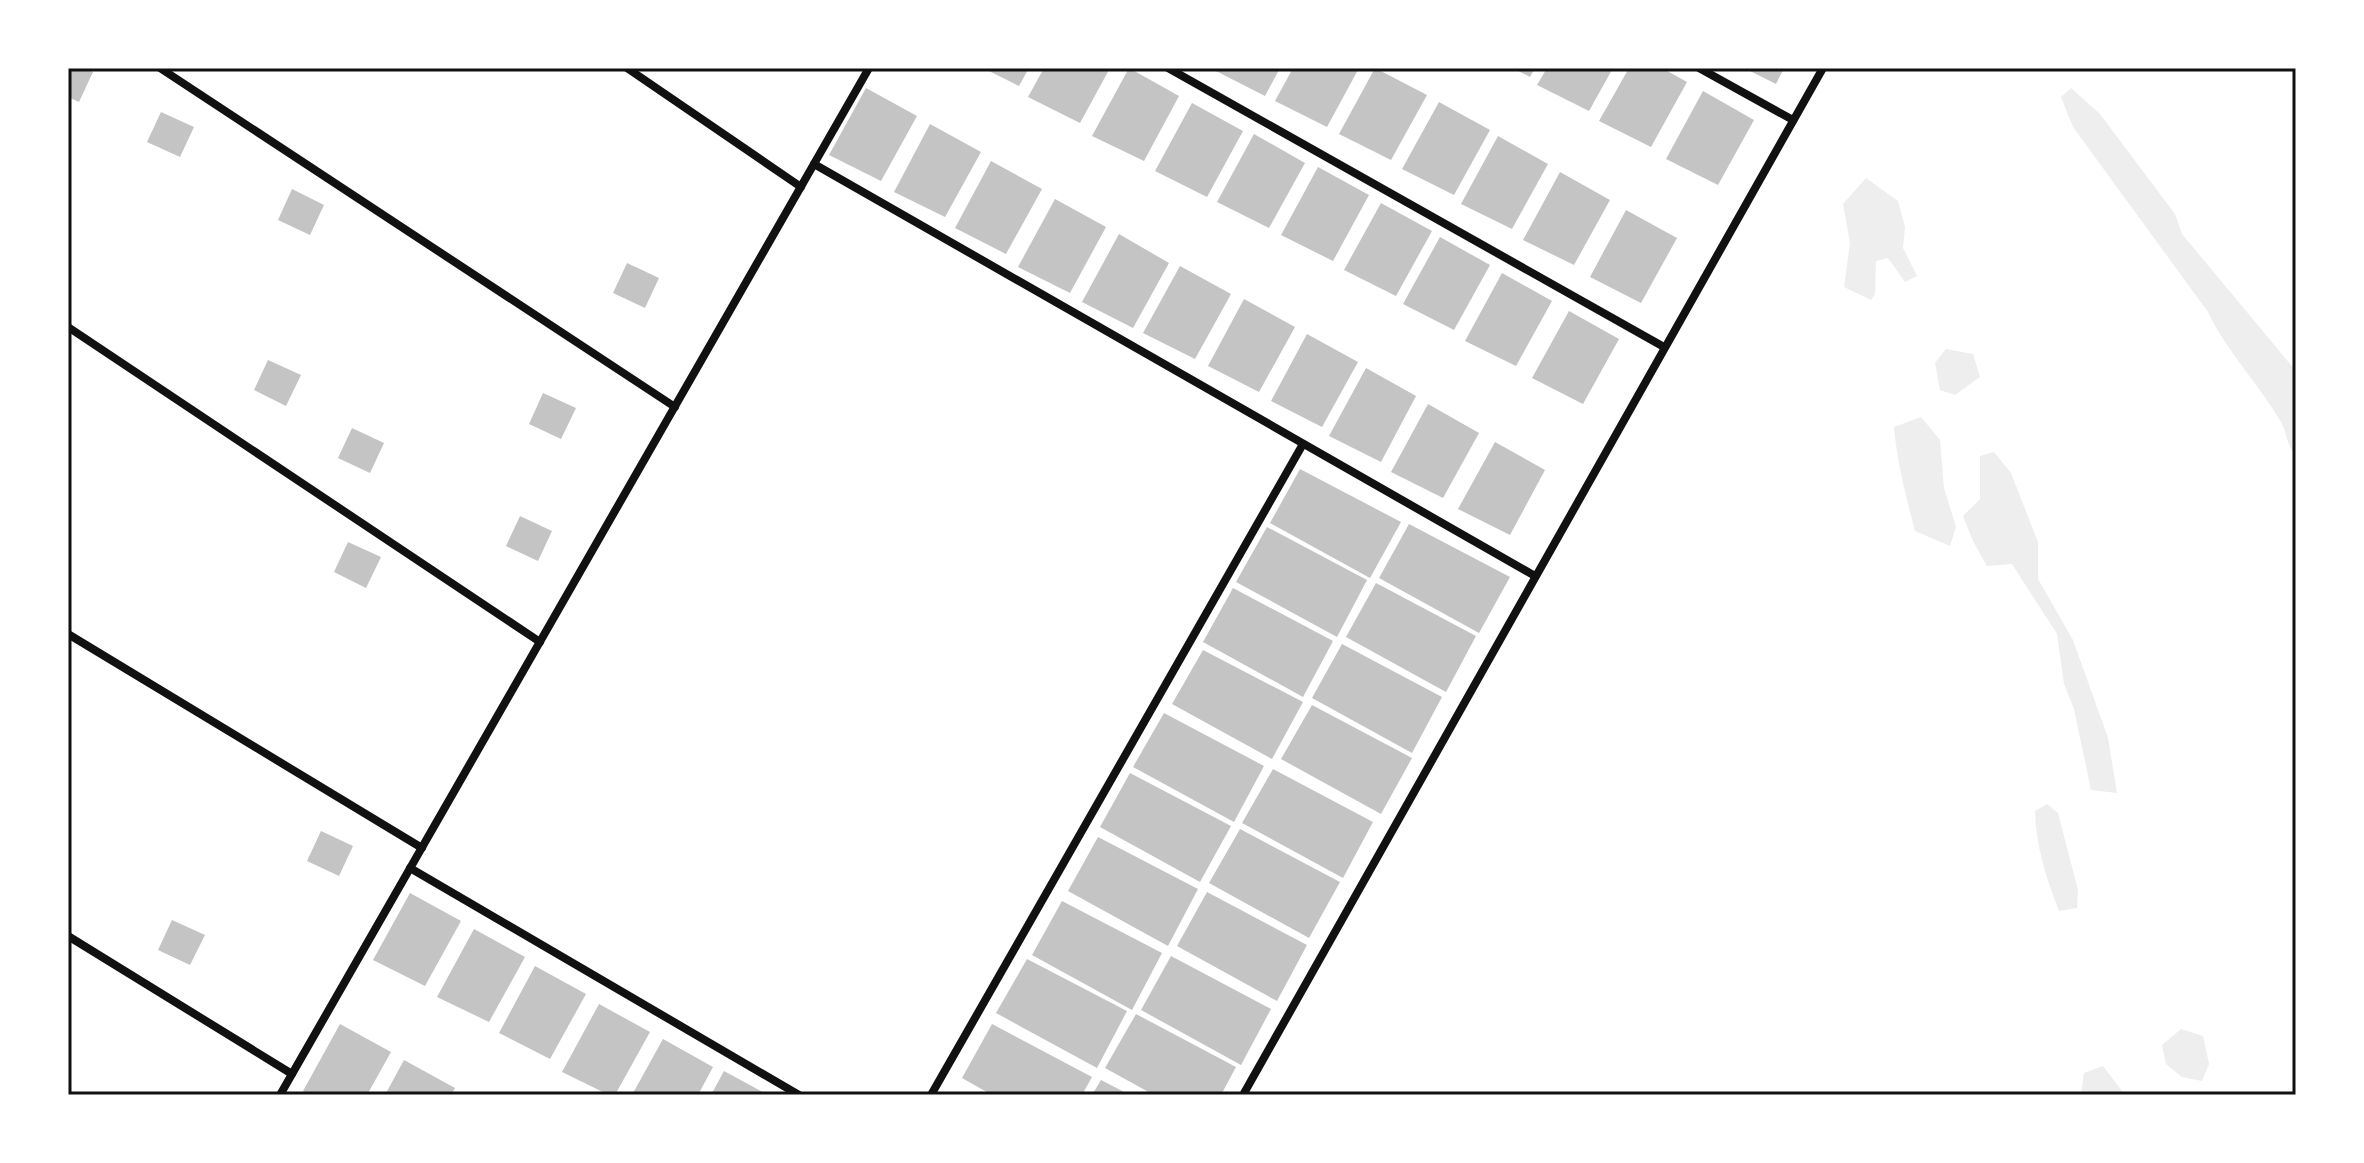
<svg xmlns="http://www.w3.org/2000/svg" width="2364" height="1163" viewBox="0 0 2364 1163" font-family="'Nunito Sans',sans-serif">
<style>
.green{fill:#eee}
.building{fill:#c4c4c4}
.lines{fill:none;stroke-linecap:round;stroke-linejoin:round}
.minor{stroke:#111;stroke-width:8}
.neatline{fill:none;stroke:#111;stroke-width:3}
</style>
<rect width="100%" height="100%" fill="#fff"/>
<!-- green -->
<g class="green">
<path d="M2071,88L2100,114L2175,214L2182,234L2296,371V456C2285,442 2288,435 2281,422C2259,384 2227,352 2208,312L2073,127L2061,97Z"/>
<path d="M1866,178L1898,201L1905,227L1903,248L1917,276L1905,282L1888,258L1876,261L1875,294L1871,300L1844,287L1850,243L1843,204Z"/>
<path d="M1946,349L1973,354L1980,377L1955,395L1940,390L1935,363Z"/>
<path d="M1921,417L1940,440L1944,488L1956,527L1950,546L1915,531C1906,497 1897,462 1894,427Z"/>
<path d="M1994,452L2011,473L2038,542V579L2073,640L2108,738L2117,793L2091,790L2074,709L2064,684L2057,634L2012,564L1987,566L1973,541L1963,516L1980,499V456Z"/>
<path d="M2047,804L2058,813L2078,890L2077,908L2059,911C2046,877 2036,847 2035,811Z"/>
<path d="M2181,1029L2203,1036L2209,1064L2202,1081L2182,1077L2166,1064L2162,1045Z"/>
<path d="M2103,1066L2125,1095H2081L2084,1073Z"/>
</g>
<!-- building -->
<g class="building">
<path d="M68,68H85L93,72L79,102L68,97Z"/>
<path d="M983,68H1029L1019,86Z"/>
<path d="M1044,68H1110L1080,123L1028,97Z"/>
<path d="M1129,68L1179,96L1144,161L1092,136Z"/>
<path d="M1210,68H1280L1265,96Z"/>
<path d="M1293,68H1359L1327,127L1275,101Z"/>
<path d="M1375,68L1427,95L1391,160L1339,134Z"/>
<path d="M1513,68H1535L1530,77Z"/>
<path d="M1547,68H1613L1589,111L1537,85Z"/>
<path d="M1629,68H1662L1687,82L1651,147L1599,121Z"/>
<path d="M1744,68H1784L1776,84Z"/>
<path d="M866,88L917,116L881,181L829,155Z"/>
<path d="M1703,91L1754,120L1718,185L1666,159Z"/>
<path d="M1439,102L1490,130L1454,195L1402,169Z"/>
<path d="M1192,103L1243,131L1207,197L1155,171Z"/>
<path d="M161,112L194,127L180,157L147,142Z"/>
<path d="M930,124L981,152L945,217L894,192Z"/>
<path d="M1254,134L1305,163L1269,228L1217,202Z"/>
<path d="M1498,136L1548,164L1512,229L1461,204Z"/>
<path d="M991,161L1042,189L1006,254L955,228Z"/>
<path d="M1318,167L1369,195L1333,261L1281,235Z"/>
<path d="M1560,172L1610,200L1574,265L1523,240Z"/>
<path d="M292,189L324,205L310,235L278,220Z"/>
<path d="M1055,199L1106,227L1070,293L1018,267Z"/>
<path d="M1381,203L1432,231L1396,296L1344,270Z"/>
<path d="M1626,210L1677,238L1641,303L1590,277Z"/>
<path d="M1119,234L1169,263L1133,328L1082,302Z"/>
<path d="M1440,237L1490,265L1454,330L1403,304Z"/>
<path d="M627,263L659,278L645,308L613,293Z"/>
<path d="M1180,266L1231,294L1195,359L1143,333Z"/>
<path d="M1502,273L1552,301L1516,366L1465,341Z"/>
<path d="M1244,299L1295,327L1259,392L1208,366Z"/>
<path d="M1569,311L1619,339L1583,404L1532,378Z"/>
<path d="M1307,334L1358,362L1322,427L1271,401Z"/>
<path d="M268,360L301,375L286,406L254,390Z"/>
<path d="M1366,368L1416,396L1381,462L1329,436Z"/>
<path d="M543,393L576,408L561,439L529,424Z"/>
<path d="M1428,404L1479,433L1443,498L1391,472Z"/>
<path d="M352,428L384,443L370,473L338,458Z"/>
<path d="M1495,442L1545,470L1510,535L1458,509Z"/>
<path d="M1300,469L1401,522L1370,578L1270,523Z"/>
<path d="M520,516L552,531L538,561L506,546Z"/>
<path d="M1409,524L1510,577L1479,633L1379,578Z"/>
<path d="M1267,527L1367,580L1337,637L1236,582Z"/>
<path d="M348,542L381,557L366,588L334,572Z"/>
<path d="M1376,583L1476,636L1446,692L1346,637Z"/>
<path d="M1233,588L1333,641L1303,697L1203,642Z"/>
<path d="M1342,644L1442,697L1412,753L1312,698Z"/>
<path d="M1203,650L1303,702L1272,759L1172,704Z"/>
<path d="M1312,705L1412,758L1381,814L1281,759Z"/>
<path d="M1164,713L1264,766L1234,822L1133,767Z"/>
<path d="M1273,769L1373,822L1343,878L1242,823Z"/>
<path d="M1130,773L1231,826L1200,882L1100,827Z"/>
<path d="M1240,829L1340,882L1309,938L1209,883Z"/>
<path d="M321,831L353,846L339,876L307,861Z"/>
<path d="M1098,837L1198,889L1168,946L1068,891Z"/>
<path d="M1207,892L1307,945L1277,1001L1177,946Z"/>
<path d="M410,893L461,921L425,986L373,960Z"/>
<path d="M1062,901L1162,953L1132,1010L1032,955Z"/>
<path d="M172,920L205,935L190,965L158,950Z"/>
<path d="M474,929L525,957L489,1022L437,997Z"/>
<path d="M1171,956L1271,1009L1241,1065L1141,1010Z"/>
<path d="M1027,959L1127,1011L1097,1068L996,1013Z"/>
<path d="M535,966L586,994L550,1059L499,1033Z"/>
<path d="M599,1004L650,1032L615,1095H609L562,1072Z"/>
<path d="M1136,1014L1236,1067L1221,1095H1154L1105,1068Z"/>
<path d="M340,1024L391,1052L367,1095H310L303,1091Z"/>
<path d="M992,1024L1092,1077L1082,1095H992L962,1078Z"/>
<path d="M663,1039L713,1067L698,1095H632Z"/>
<path d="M404,1060L455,1088L451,1095H385Z"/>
<path d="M724,1071L768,1095H711Z"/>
<path d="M1101,1080L1130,1095H1092Z"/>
</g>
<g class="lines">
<!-- minor -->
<g class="minor">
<path d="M160,68L675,407"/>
<path d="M627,68L801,187"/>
<path d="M1168,68L1664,347"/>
<path d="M1699,68L1793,120"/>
<path d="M814,164L1535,576"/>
<path d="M68,327L540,642"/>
<path d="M68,634L422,848"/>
<path d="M410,868L799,1095"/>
<path d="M68,936L292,1074"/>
<path d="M280,1095L869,68"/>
<path d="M931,1095L1303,444"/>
<path d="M1243,1095L1823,68"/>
</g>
</g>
<!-- border -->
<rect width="2364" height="1163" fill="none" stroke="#ffffff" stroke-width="140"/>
<rect x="70" y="70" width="2224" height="1023" class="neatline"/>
</svg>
